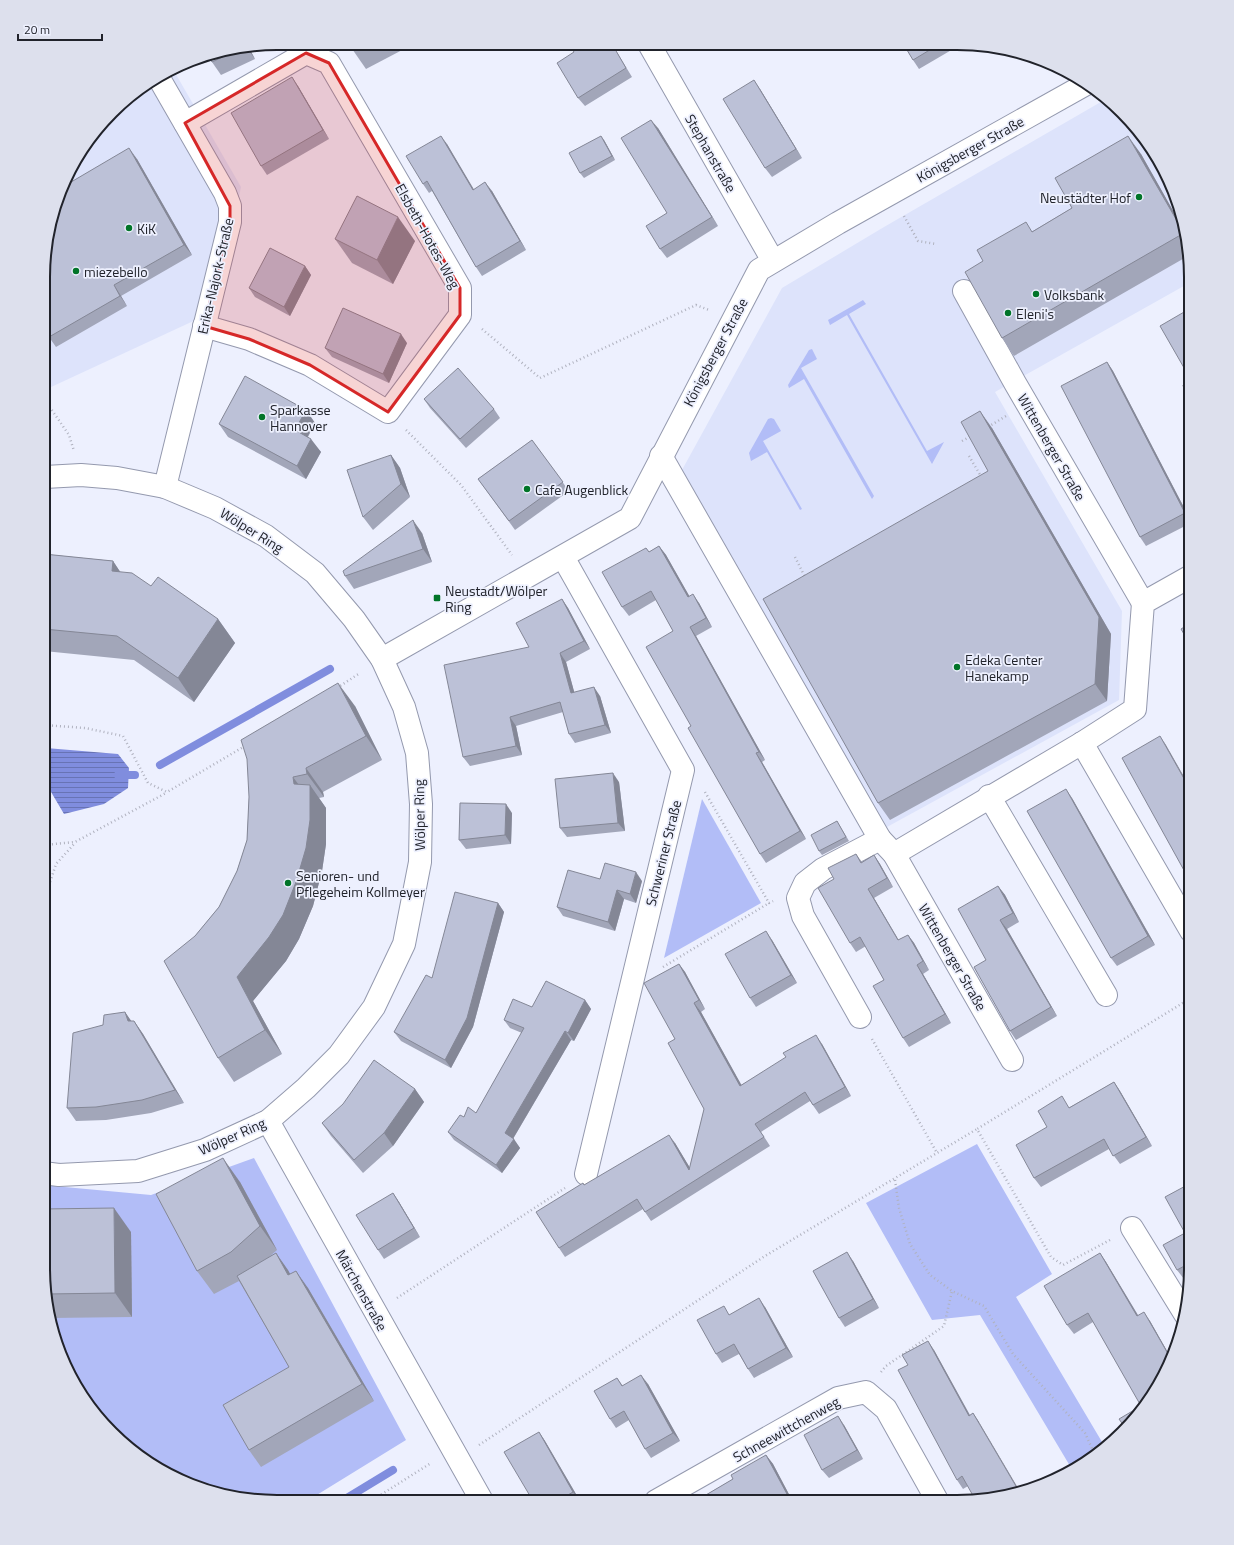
<svg xmlns="http://www.w3.org/2000/svg" width="1234" height="1545" viewBox="0 0 1234 1545" font-family="'Titillium Web',sans-serif">
<style>
.built{fill:#dde3fb}
.green{fill:#b2bdf7}
.water{fill:url(#water-rules)}
.lines{fill:none;stroke-linecap:round;stroke-linejoin:round}
.stream{stroke:#808dde;stroke-width:8}
.minor-casing{stroke:#9499ae;stroke-width:24}
.path{stroke:#b0b2bf;stroke-width:2.5;stroke-dasharray:1 3;stroke-linecap:butt}
.minor{stroke:#fff;stroke-width:22}
.wall{fill:#a2a6b9}
.shaded-wall{fill:#848796}
.building{fill:#bcc1d7;stroke:#848796}
.marked{fill:#d62828;fill-opacity:0.2;stroke:#d62828;stroke-width:3;stroke-linejoin:round}
.poi-dot{fill:#017428;stroke:#edf0fe;stroke-width:1.5}
.labels{text-anchor:middle;dominant-baseline:central;stroke-width:3.5;stroke-linejoin:round;paint-order:stroke}
.street-label{font-size:14px;fill:#21232b;stroke:#edf0fe}
.poi-label{font-size:14px;fill:#21232b;stroke:#edf0fe;text-anchor:start}
.rim{fill:none;stroke:#21232b;stroke-width:2}
</style>
<defs>
<pattern id="water-rules" width="6" height="5" patternUnits="userSpaceOnUse"><rect width="6" height="5" fill="#808dde"/><path d="M0 2.5h6" fill="none" stroke="#6873b4"/></pattern>
</defs>
<rect width="100%" height="100%" fill="#edf0fe"/>
<!-- built -->
<g class="built">
<path d="M174,71L241,187L215,311L49,388L45,380V246L74,160L123,101Z"/>
<path d="M1106,99L1133,122L1160,160L1183,216L1191,282L995,392L1122,611L1119,700L887,827L682,470L782,288L884,227Z"/>
</g>
<!-- green -->
<g class="green">
<path d="M863,300L866,304L849,314L923,444L927,451L944,442L932,464L847,315L830,325L828,320Z"/>
<path d="M812,349L817,359L801,368L874,496L872,499L804,379L789,388L788,385L809,350Z"/>
<path d="M771,418L774,419L781,431L763,441L802,509L800,510L767,452L751,461L749,453L768,419Z"/>
<path d="M702,799L761,903L664,958Z"/>
<path d="M977,1144L1052,1274L1016,1297L1105,1447L1073,1471L980,1315L932,1320L866,1203Z"/>
<path d="M254,1158L406,1440L307,1501H261L202,1490L147,1463L101,1423L74,1385L51,1329L43,1268V1185L151,1195Z"/>
</g>
<!-- water -->
<path class="water" d="M44,746L46,748L118,754L129,768L128,788L104,804L64,814L44,780Z"/>
<g class="lines">
<!-- stream -->
<g class="stream">
<path d="M160,765L330,669"/>
<path d="M118,775H135"/>
<path d="M342,1501L393,1470"/>
</g>
<defs>
<g id="minor">
<path d="M649,44L773,261"/>
<path d="M160,80L225,193L230,206V222L165,487"/>
<path d="M185,123L306,53L329,63L460,288V315L388,412L310,365L249,339L204,326"/>
<path d="M964,291L1015,383L1143,603"/>
<path d="M661,456L880,839L894,854L1012,1060"/>
<path d="M563,557L683,770L586,1174"/>
<path d="M382,659L630,518L759,270L838,223L1088,83"/>
<path d="M1082,743L1191,931"/>
<path d="M989,796L1106,995"/>
<path d="M894,854L1082,743L1135,709L1143,603L1191,576"/>
<path d="M860,1017L803,916L798,898L805,883L823,869L880,839"/>
<path d="M268,1121L482,1501"/>
<path d="M43,1173L59,1175L138,1171L205,1150L268,1121L306,1088L339,1055L374,1007L404,944L420,862L421,804L417,753L404,707L382,659L354,619L315,573L266,536L215,508L165,487L117,478L81,475L45,477"/>
<path d="M1132,1228L1185,1314"/>
<path d="M656,1501L838,1398L866,1392L886,1409L938,1502"/>
</g>
</defs>
<!-- minor casing -->
<use href="#minor" class="minor-casing"/>
<!-- path -->
<g class="path">
<path d="M904,216L918,241L936,244"/>
<path d="M482,329L540,378L696,305L709,310"/>
<path d="M1183,385L1191,400"/>
<path d="M45,400L69,435L74,451"/>
<path d="M988,427L1006,416"/>
<path d="M406,430L461,485L512,555"/>
<path d="M962,441L971,436"/>
<path d="M969,456L982,478"/>
<path d="M795,557L805,577"/>
<path d="M337,688L360,673"/>
<path d="M44,725L85,728L123,736L148,783L167,792L245,746"/>
<path d="M705,792L769,903L773,901"/>
<path d="M44,845L75,842L166,793"/>
<path d="M44,901L56,864L75,843"/>
<path d="M663,967L769,903"/>
<path d="M872,1039L937,1153"/>
<path d="M895,1180L899,1208L910,1244L930,1275L952,1291L984,1306L1013,1354L1085,1433L1095,1455"/>
<path d="M1110,1240L1063,1265L1051,1257L977,1129L1191,998"/>
<path d="M397,1298L565,1188"/>
<path d="M881,1372L886,1366L944,1326L952,1291"/>
<path d="M479,1445L765,1256L977,1129"/>
<path d="M371,1501L431,1463"/>
</g>
<!-- minor -->
<use href="#minor" class="minor"/>
</g>
<!-- wall -->
<g class="wall">
<path d="M348,43H403L406,48L366,69Z"/>
<path d="M569,44H612L632,77L585,106L578,98L574,52Z"/>
<path d="M694,44H702L696,48Z"/>
<path d="M904,45H960L919,69L913,60Z"/>
<path d="M249,48L255,59L221,75L212,62L208,54Z"/>
<path d="M298,86L329,139L267,175L261,166Z"/>
<path d="M760,89L802,158L772,177L765,168Z"/>
<path d="M658,128L718,226L667,258L660,249L667,213Z"/>
<path d="M604,140L615,160L584,178L580,173Z"/>
<path d="M447,144L473,189L492,191L526,250L482,276L476,267L432,191L429,193L423,184Z"/>
<path d="M1141,154L1185,232L1188,256L1014,356L1002,338L983,261L1033,231L1072,208Z"/>
<path d="M137,159L192,255L121,296L127,306L56,347L49,337Z"/>
<path d="M335,239L415,241L393,284L352,263Z"/>
<path d="M305,266L311,275L290,316L255,297L249,288Z"/>
<path d="M407,343L389,383L332,357L325,348Z"/>
<path d="M1107,362L1113,371L1191,521V523L1146,546L1140,537Z"/>
<path d="M424,399L494,409L500,418L466,448L430,408Z"/>
<path d="M306,410L315,423L308,437L321,452L306,479L228,437L219,424Z"/>
<path d="M992,428L1111,634L1107,701L890,820L878,803L988,471Z"/>
<path d="M532,440L569,491L515,530L478,479Z"/>
<path d="M391,455L400,468L410,497L373,530L363,517Z"/>
<path d="M422,533L432,562L354,589L345,576Z"/>
<path d="M659,546L666,555L689,596L699,603L712,627L696,636L765,760L762,762L806,839L766,863L760,854L691,726L673,631L656,600L629,616L622,607L646,548L649,552Z"/>
<path d="M44,554L113,561L120,572L218,619L235,643L194,702L134,660L44,651Z"/>
<path d="M562,599L568,608L590,649L566,662L574,692L600,696L611,733L575,743L569,734L563,712L516,726L522,755L470,766L463,757L529,647Z"/>
<path d="M355,706L382,760L323,792L324,797L319,798L326,808V844L322,871L313,906L299,939L286,961L253,1001L282,1054L234,1082L218,1058L195,936L219,907L237,871L247,840L249,797Z"/>
<path d="M619,782L625,831L567,837L560,828Z"/>
<path d="M1072,798L1155,945L1117,966L1111,958Z"/>
<path d="M512,813L511,844L466,849L459,840Z"/>
<path d="M837,821L849,841L822,855L819,851Z"/>
<path d="M856,854L862,862L874,855L880,864L893,887L874,898L898,940L908,935L914,943L929,970L923,974L951,1023L909,1047L903,1038L884,980L866,946L856,952L850,943Z"/>
<path d="M600,879L642,881L636,903L624,899L615,931L563,916L557,907Z"/>
<path d="M998,886L1005,895L1019,922L1007,929L1057,1016L1016,1040L1010,1031L986,960Z"/>
<path d="M498,903L504,912L473,1027L451,1068L401,1041L394,1032L432,978Z"/>
<path d="M772,940L797,983L756,1007L750,998Z"/>
<path d="M679,964L685,972L705,1009L701,1012L741,1085L822,1044L851,1096L819,1114L810,1101L761,1132L770,1146L651,1221L643,1209L565,1257L559,1248L584,1185L675,1143L690,1168L704,1109L675,1039Z"/>
<path d="M585,1000L591,1009L574,1041L571,1040L513,1139L520,1148L502,1173L454,1140L448,1132L464,1117L476,1113L522,1033L510,1028L504,1020L532,1007Z"/>
<path d="M125,1012L131,1021H134L143,1034L184,1103L151,1113L106,1120L76,1121L67,1108L103,1025Z"/>
<path d="M1114,1082L1120,1091L1152,1146L1120,1164L1109,1149L1041,1187L1034,1178L1047,1127L1070,1107Z"/>
<path d="M415,1089L424,1102L393,1146L363,1173L331,1136L322,1123Z"/>
<path d="M240,1182L277,1250L269,1257L276,1253L290,1274L308,1288L374,1401L261,1467L249,1450L289,1367L239,1281L214,1294L197,1271Z"/>
<path d="M1191,1183V1275L1184,1279L1177,1270L1185,1233Z"/>
<path d="M393,1193L399,1202L420,1237L384,1259L378,1250Z"/>
<path d="M131,1232L132,1317L51,1318L49,1317L43,1268Z"/>
<path d="M1100,1253L1106,1262L1138,1315L1150,1321L1171,1358L1160,1385L1093,1322L1074,1334L1067,1325Z"/>
<path d="M853,1261L879,1308L845,1327L839,1318Z"/>
<path d="M765,1307L793,1357L754,1378L748,1369L739,1354L722,1363L716,1354L730,1315Z"/>
<path d="M934,1350L970,1415L973,1413L979,1422L968,1486L963,1489L957,1480Z"/>
<path d="M617,1378L623,1386L648,1384L680,1441L651,1458L645,1449L629,1420L616,1428L610,1419Z"/>
<path d="M844,1425L863,1459L829,1478L822,1470Z"/>
<path d="M539,1432L545,1441L580,1501H533Z"/>
<path d="M766,1455L773,1464L793,1502H694L733,1479Z"/>
</g>
<!-- shaded-wall -->
<g class="shaded-wall">
<path d="M247,48H249L255,59Z"/>
<path d="M292,77L298,86L329,139L323,130Z"/>
<path d="M754,80L760,89L802,158L796,149Z"/>
<path d="M651,120L658,128L718,226L712,217Z"/>
<path d="M441,136L447,144L479,198L473,190Z"/>
<path d="M601,136L604,140L615,160L612,156Z"/>
<path d="M1128,136L1141,154L1185,232L1186,236Z"/>
<path d="M129,148L137,159L192,255L184,245Z"/>
<path d="M485,182L492,191L526,250L520,241Z"/>
<path d="M398,217L415,241L393,284L377,260Z"/>
<path d="M305,266L311,275L290,316L284,307Z"/>
<path d="M114,285L121,296L127,306L120,296Z"/>
<path d="M401,334L407,343L389,383L383,374Z"/>
<path d="M1107,362L1113,371L1191,521L1185,513Z"/>
<path d="M306,410L315,423L304,443L295,430Z"/>
<path d="M980,411L992,428L1111,634L1107,701L1095,684Z"/>
<path d="M311,439L321,452L306,479L297,466Z"/>
<path d="M391,455L400,468L410,497L401,484Z"/>
<path d="M413,520L422,533L432,562L423,549Z"/>
<path d="M659,546L666,555L695,606L688,597Z"/>
<path d="M113,561L129,585L112,571Z"/>
<path d="M693,594L699,603L712,627L706,618Z"/>
<path d="M562,599L568,608L590,649L584,641Z"/>
<path d="M218,619L235,643L194,702L178,678Z"/>
<path d="M690,627L696,636L765,760L759,752Z"/>
<path d="M560,653L566,662L577,702L571,693Z"/>
<path d="M338,683L355,706L382,760L366,736Z"/>
<path d="M594,687L600,696L611,733L605,725Z"/>
<path d="M510,717L516,726L522,755L516,746Z"/>
<path d="M1160,736L1166,745L1191,789V791Z"/>
<path d="M756,753L762,762L806,839L800,831Z"/>
<path d="M306,768L323,792L324,797L307,774Z"/>
<path d="M613,773L619,782L625,831L618,823Z"/>
<path d="M293,777L310,800V785L326,808V844L322,871L313,906L299,939L286,961L253,1001L282,1054L265,1030L237,977L294,784Z"/>
<path d="M1066,789L1072,798L1155,945L1148,936Z"/>
<path d="M506,804L512,813L511,844L505,835Z"/>
<path d="M874,855L880,864L893,887L887,878Z"/>
<path d="M636,872L642,881L636,903L630,894Z"/>
<path d="M998,886L1005,895L1019,922L1013,913Z"/>
<path d="M868,889L874,898L904,949L898,940Z"/>
<path d="M617,890L624,899L615,931L608,922Z"/>
<path d="M498,903L504,912L473,1027L451,1068L445,1060Z"/>
<path d="M1000,920L1007,929L1057,1016L1051,1007Z"/>
<path d="M766,931L772,940L797,983L791,975Z"/>
<path d="M908,935L914,943L929,970L923,961Z"/>
<path d="M679,964L685,972L705,1009L699,1000Z"/>
<path d="M917,965L923,974L951,1023L945,1014Z"/>
<path d="M585,1000L591,1009L574,1041L568,1033Z"/>
<path d="M694,1003L701,1012L747,1095L740,1086Z"/>
<path d="M125,1012L134,1025L128,1021Z"/>
<path d="M134,1021L143,1034L184,1103L175,1090Z"/>
<path d="M565,1031L571,1040L511,1142L505,1133Z"/>
<path d="M816,1035L822,1044L851,1096L845,1087Z"/>
<path d="M1114,1082L1120,1091L1152,1146L1146,1137Z"/>
<path d="M415,1089L424,1102L393,1146L384,1133Z"/>
<path d="M669,1135L675,1143L696,1178L689,1170Z"/>
<path d="M514,1139L520,1148L502,1173L496,1165Z"/>
<path d="M223,1158L240,1182L277,1250L260,1226Z"/>
<path d="M393,1193L399,1202L420,1237L414,1228Z"/>
<path d="M114,1208L131,1232L132,1317L115,1293Z"/>
<path d="M847,1252L853,1261L879,1308L873,1299Z"/>
<path d="M276,1253L288,1270L300,1292L288,1275Z"/>
<path d="M1100,1253L1106,1262L1143,1324L1137,1316Z"/>
<path d="M296,1271L308,1288L374,1401L362,1384Z"/>
<path d="M759,1298L765,1307L793,1357L786,1348Z"/>
<path d="M1144,1312L1150,1321L1171,1358V1359Z"/>
<path d="M928,1341L934,1350L975,1425L969,1416Z"/>
<path d="M641,1375L648,1384L680,1441L673,1433Z"/>
<path d="M973,1413L979,1422L1021,1493H1020Z"/>
<path d="M838,1416L844,1425L863,1459L857,1450Z"/>
<path d="M539,1432L545,1441L580,1501L573,1492Z"/>
<path d="M766,1455L773,1464L793,1502L787,1494Z"/>
</g>
<!-- building -->
<g class="building">
<path d="M348,43H354L349,46Z"/>
<path d="M569,44H612L626,68L578,98L557,63L574,52Z"/>
<path d="M904,45H938L913,60Z"/>
<path d="M239,49L212,62L208,54Z"/>
<path d="M292,77L323,130L261,166L231,113Z"/>
<path d="M754,80L796,149L765,168L723,99Z"/>
<path d="M651,120L712,217L660,249L646,226L667,213L621,138Z"/>
<path d="M441,136L473,190L485,182L520,241L476,267L427,181L423,184L406,156Z"/>
<path d="M601,136L612,156L580,173L569,153Z"/>
<path d="M1128,136L1184,233L1002,338L965,272L983,261L977,250L1026,222L1032,232L1072,208L1055,178Z"/>
<path d="M129,148L184,245L114,285L120,296L49,337L45,330V246L66,185Z"/>
<path d="M357,196L398,217L377,260L335,239Z"/>
<path d="M270,248L305,266L284,307L249,288Z"/>
<path d="M343,308L401,334L383,374L325,348Z"/>
<path d="M1191,308V380L1160,326Z"/>
<path d="M1107,362L1185,513L1140,537L1061,386Z"/>
<path d="M458,368L494,409L460,439L424,399Z"/>
<path d="M245,376L306,410L295,430L311,439L297,466L219,424Z"/>
<path d="M980,411L1099,617L1095,684L878,803L763,599L988,471L961,422Z"/>
<path d="M532,440L563,482L509,521L478,479Z"/>
<path d="M391,455L401,484L363,517L347,470Z"/>
<path d="M413,520L423,549L345,576L343,571Z"/>
<path d="M659,546L688,597L693,594L706,618L690,627L759,752L756,753L800,831L760,854L688,728L691,726L646,647L673,631L651,591L622,607L602,572L646,548L649,552Z"/>
<path d="M44,554L113,561L112,571L132,573L151,586L158,577L218,619L178,678L117,636L44,629Z"/>
<path d="M562,599L584,641L560,653L571,693L594,687L605,725L569,734L560,702L510,717L516,746L463,757L444,665L529,647L516,623Z"/>
<path d="M1191,623V646L1181,629Z"/>
<path d="M1191,665V681L1184,669Z"/>
<path d="M338,683L366,736L306,768L307,774L293,777L294,784L310,785V820L306,848L296,882L283,915L269,937L237,977L265,1030L218,1058L164,961L195,936L219,907L237,871L247,840L249,797L247,759L241,740Z"/>
<path d="M1160,736L1191,791V797L1188,798L1191,802V883L1122,758Z"/>
<path d="M613,773L618,823L560,828L555,779Z"/>
<path d="M1066,789L1148,936L1111,958L1027,811Z"/>
<path d="M460,803L506,804L505,835L459,840Z"/>
<path d="M837,821L846,837L819,851L811,835Z"/>
<path d="M856,854L861,863L874,855L887,878L868,889L898,940L908,935L923,961L917,965L945,1014L903,1038L873,986L884,980L860,937L850,943L818,888L834,879L828,868Z"/>
<path d="M605,863L636,872L630,894L617,890L608,922L557,907L568,870L600,879Z"/>
<path d="M998,886L1013,913L1000,920L1051,1007L1010,1031L974,967L986,960L958,909Z"/>
<path d="M455,892L498,903L467,1018L445,1060L394,1032L426,975L432,978Z"/>
<path d="M766,931L791,975L750,998L725,954Z"/>
<path d="M679,964L699,1000L694,1003L740,1086L786,1057L783,1053L816,1035L845,1087L813,1105L805,1092L755,1124L764,1137L645,1212L637,1199L559,1248L536,1212L583,1183L584,1185L669,1135L689,1170L704,1109L668,1043L675,1039L644,983Z"/>
<path d="M546,981L585,1000L568,1033L565,1031L505,1133L514,1139L496,1165L448,1132L460,1115L464,1117L468,1107L476,1113L524,1028L504,1020L513,999L532,1007Z"/>
<path d="M125,1012L128,1021H134L175,1090L142,1100L96,1107L67,1108L73,1033L103,1025L104,1015Z"/>
<path d="M374,1060L415,1089L384,1133L354,1160L322,1123L343,1104Z"/>
<path d="M1114,1082L1146,1137L1113,1156L1104,1139L1034,1178L1016,1145L1047,1127L1038,1111L1062,1096L1069,1108Z"/>
<path d="M223,1158L260,1226L231,1252L197,1271L156,1194Z"/>
<path d="M1191,1183V1269L1188,1264L1177,1270L1163,1245L1185,1233L1165,1197Z"/>
<path d="M393,1193L414,1228L378,1250L356,1215Z"/>
<path d="M114,1208L115,1293L46,1294L43,1268V1209Z"/>
<path d="M847,1252L873,1299L839,1318L813,1271Z"/>
<path d="M276,1253L288,1275L296,1271L362,1384L249,1450L223,1405L289,1367L237,1276Z"/>
<path d="M1100,1253L1137,1316L1144,1312L1171,1359L1166,1371L1162,1373L1164,1375L1160,1385L1126,1429L1119,1419L1141,1406L1088,1313L1067,1325L1044,1286Z"/>
<path d="M759,1298L786,1348L748,1369L734,1344L716,1354L697,1320L724,1306L729,1315Z"/>
<path d="M928,1341L969,1416L973,1413L1020,1493L976,1501L962,1476L957,1480L898,1370L908,1365L902,1355Z"/>
<path d="M641,1375L673,1433L645,1449L624,1411L610,1419L594,1391L617,1378L622,1386Z"/>
<path d="M838,1416L857,1450L822,1470L804,1435Z"/>
<path d="M539,1432L573,1492L558,1501H533L504,1452Z"/>
<path d="M766,1455L787,1494L773,1502H694L733,1479L731,1475Z"/>
</g>
<!-- marked area -->
<path class="marked" d="M306,53L329,63L460,288V315L388,412L310,365L249,339L204,326L230,222V206L185,123Z"/>
<!-- markers -->
<g class="poi-dot">
<circle cx="1139" cy="197" r="4"/>
<circle cx="129" cy="228" r="4"/>
<circle cx="76" cy="271" r="4"/>
<circle cx="1036" cy="294" r="4"/>
<circle cx="1008" cy="313" r="4"/>
<circle cx="262" cy="417" r="4"/>
<circle cx="527" cy="489" r="4"/>
<rect x="433" y="594" width="8" height="8" rx="2"/>
<circle cx="957" cy="667" r="4"/>
<circle cx="288" cy="883" r="4"/>
</g>
<g class="labels">
<!-- street labels -->
<g class="street-label">
<text transform="translate(970 149) rotate(-29)">Königsberger Straße</text>
<text transform="translate(711 153) rotate(60)">Stephanstraße</text>
<text transform="translate(428 236) rotate(61)">Elsbeth-Hotes-Weg</text>
<text transform="translate(215 276) rotate(-77)">Erika-Najork-Straße</text>
<text transform="translate(715 352) rotate(-62)">Königsberger Straße</text>
<text transform="translate(1052 447) rotate(60)">Wittenberger Straße</text>
<text transform="translate(252 530) rotate(32)">Wölper Ring</text>
<text transform="translate(419 815) rotate(-91)">Wölper Ring</text>
<text transform="translate(663 853) rotate(-76)">Schweriner Straße</text>
<text transform="translate(953 957) rotate(60)">Wittenberger Straße</text>
<text transform="translate(232 1136) rotate(-24)">Wölper Ring</text>
<text transform="translate(362 1290) rotate(61)">Märchenstraße</text>
<text transform="translate(786 1429) rotate(-29)">Schneewittchenweg</text>
</g>
<!-- poi labels -->
<g class="poi-label">
<text x="1131" y="197" text-anchor="end">Neustädter Hof</text>
<text x="137" y="228">KiK</text>
<text x="84" y="271">miezebello</text>
<text x="1044" y="294">Volksbank</text>
<text x="1016" y="313">Eleni's</text>
<text x="270" y="409">Sparkasse<tspan x="270" dy="16">Hannover</tspan></text>
<text x="535" y="489">Cafe Augenblick</text>
<text x="445" y="590">Neustadt/Wölper<tspan x="445" dy="16">Ring</tspan></text>
<text x="965" y="659">Edeka Center<tspan x="965" dy="16">Hanekamp</tspan></text>
<text x="296" y="875">Senioren- und<tspan x="296" dy="16">Pflegeheim Kollmeyer</tspan></text>
</g>
</g>
<!-- crop -->
<path d="M0 0H1234V1545H0ZM277 50H957A227 227 0 0 1 1184 277V1268A227 227 0 0 1 957 1495H277A227 227 0 0 1 50 1268V277A227 227 0 0 1 277 50Z" fill="#dde0ed" fill-rule="evenodd"/>
<path class="rim" d="M277 50H957A227 227 0 0 1 1184 277V1268A227 227 0 0 1 957 1495H277A227 227 0 0 1 50 1268V277A227 227 0 0 1 277 50Z"/>
<!-- scale -->
<path d="M18 34v6h84v-6" fill="none" stroke="#21232b" stroke-width="2"/>
<text x="24" y="34" font-size="12" fill="#21232b" stroke="#edf0fe" stroke-width="3" paint-order="stroke">20 m</text>
</svg>
